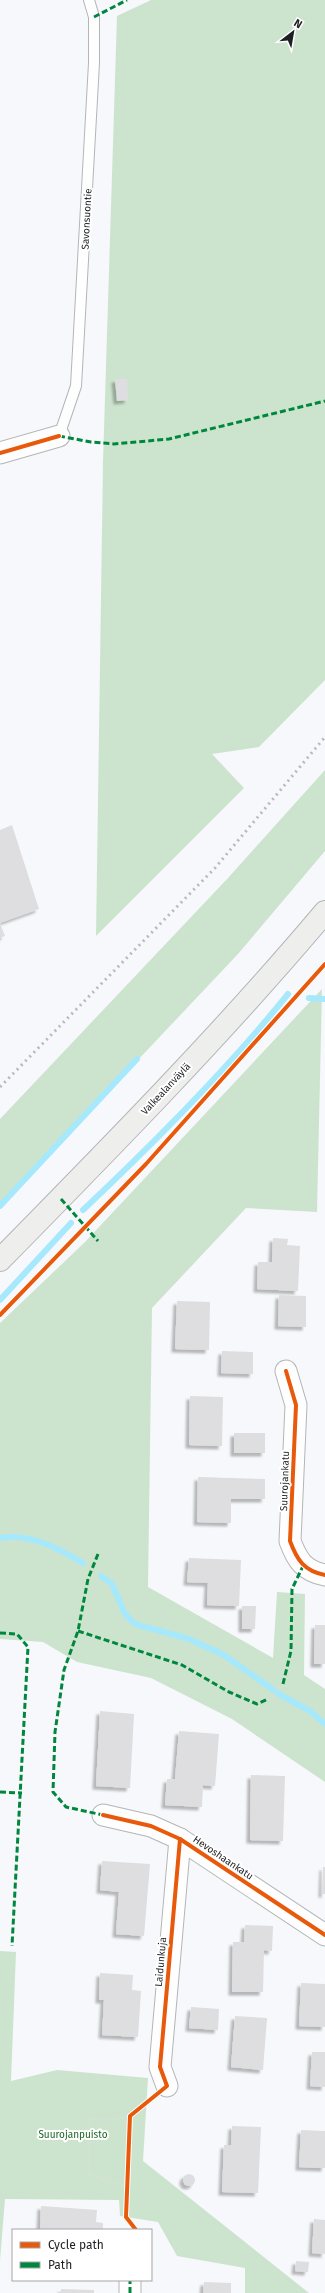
<svg xmlns="http://www.w3.org/2000/svg" width="325" height="2293" viewBox="0 0 325 2293" font-family="'Fira Sans',sans-serif">
<style>
.green{fill:#cce4ce}
.lines{fill:none;stroke-linecap:round;stroke-linejoin:round}
.stream{stroke:#a6e8fc;stroke-width:6}
.building{fill:#dedee0;filter:url(#shadow)}
.service-casing{stroke:#b4b5b7;stroke-width:12}
.minor-casing{stroke:#b4b5b7;stroke-width:23}
.secondary-casing{stroke:#b4b5b7;stroke-width:24}
.path{stroke:#dedee0;stroke-width:2.5;stroke-dasharray:1 3;stroke-linecap:butt}
.service{stroke:#fefefe;stroke-width:10}
.minor{stroke:#fefefe;stroke-width:21}
.secondary{stroke:#eeefec;stroke-width:22}
.rail{stroke:#bababa;stroke-width:3;stroke-dasharray:2 4;stroke-linecap:butt}
.quiet{stroke:#00873e;stroke-width:3;stroke-dasharray:6 3;stroke-linecap:butt}
.cycleway-casing{stroke:#fff;stroke-width:6}
.cycleway{stroke:#e8590c;stroke-width:4}
.labels{text-anchor:middle;dominant-baseline:central;stroke-width:4;stroke-linejoin:round;paint-order:stroke}
.street-label{font-size:10px;fill:#1e1f22;stroke:#fff}
.park-label{font-size:10px;fill:#1b6526;stroke:#fff}
</style>
<defs>
<filter id="shadow"><feDropShadow dx="-3.5" dy="3.5" stdDeviation="1" flood-color="#0004"/></filter>
</defs>
<rect width="100%" height="100%" fill="#f6f8fb"/>
<!-- green -->
<g class="green">
<path d="M151,0H325V680L259,747L212,754L244,788L96,936L103,462L117,16Z"/>
<path d="M325,770V851L238,954L0,1206V1119L228,878Z"/>
<path d="M322,989L317,1212L246,1208L152,1308L148,1587L273,1658L277,1592L305,1594L304,1675L325,1689V1782L232,1719L151,1678L77,1662L43,1642L0,1639V1323L85,1242Z"/>
<path d="M0,1951L16,1952L11,2081L57,2070L148,2078L143,2161L309,2293H245V2268L177,2256L158,2222L120,2216L119,2200L5,2199L0,2261Z"/>
</g>
<g class="lines">
<!-- stream -->
<g class="stream">
<path d="M309,998L325,999"/>
<path d="M0,1206L137,1059"/>
<path d="M83,1210C155,1142 226,1071 288,994"/>
<path d="M0,1300L71,1223"/>
<path d="M0,1538C30,1533 58,1548 83,1563"/>
<path d="M101,1576L112,1584L125,1614L135,1624L189,1639L224,1655L282,1696L310,1711L325,1724"/>
</g>
</g>
<!-- building -->
<g class="building">
<path d="M115,379H127L128,400L117,401Z"/>
<path d="M12,825L39,909L0,923L5,936L0,938V830Z"/>
<path d="M273,1238L288,1239L287,1245L300,1246L298,1291L257,1289L258,1262H272Z"/>
<path d="M279,1295L306,1296V1327L278,1326Z"/>
<path d="M177,1301L210,1302L209,1350L175,1349Z"/>
<path d="M222,1351L253,1352V1374L221,1373Z"/>
<path d="M190,1396L223,1397L222,1446L189,1445Z"/>
<rect x="234" y="1433" width="31" height="20"/>
<path d="M198,1477L265,1479V1499H231V1523L197,1522Z"/>
<path d="M189,1558L241,1560L239,1606L207,1605L208,1583L187,1582Z"/>
<path d="M242,1606H256L255,1629H242Z"/>
<path d="M315,1625H325V1664H314Z"/>
<path d="M100,1711L134,1714L130,1788L96,1786Z"/>
<path d="M179,1731L219,1734L215,1786L203,1785L202,1807L165,1805L167,1779H175Z"/>
<path d="M251,1775L285,1776L283,1841L250,1840Z"/>
<path d="M102,1861L150,1864L144,1936L116,1934L119,1892L100,1890Z"/>
<path d="M323,1867H325V1894H322Z"/>
<path d="M245,1925L273,1926L272,1951L264,1950L263,1992H232L233,1942H244Z"/>
<path d="M100,1973L133,1975L132,1990L141,1991L138,2037L102,2035L104,2000H99Z"/>
<path d="M301,1983L325,1984V2027L299,2026Z"/>
<path d="M191,2007L219,2009L218,2030L189,2028Z"/>
<path d="M235,2016L267,2018L263,2070L231,2067Z"/>
<path d="M312,2052H325V2087L310,2086Z"/>
<path d="M232,2126L261,2127L258,2193L222,2192L224,2145H231Z"/>
<path d="M301,2130L325,2131V2168L299,2167Z"/>
<circle cx="189" cy="2180" r="6"/>
<path d="M41,2206L97,2210L96,2222L103,2223V2230H40Z"/>
<path d="M314,2219L325,2220V2254L312,2253Z"/>
<path d="M296,2261L309,2262L308,2272L295,2271Z"/>
<path d="M204,2282L231,2283V2293H203Z"/>
<path d="M61,2289L94,2290V2293H61Z"/>
</g>
<g class="lines">
<defs>
<path id="service" d="M59,436L76,386L94,63V17L89,0"/>
<g id="minor">
<path d="M0,453L59,436"/>
<path d="M286,1371L296,1405L290,1541C297,1560 304,1571 325,1575"/>
<path d="M103,1815L151,1826L180,1839L325,1935"/>
<path d="M167,2086L160,2067L180,1839"/>
<path d="M130,2293V2280"/>
</g>
<path id="secondary" d="M0,1260C111,1147 223,1033 325,912"/>
</defs>
<!-- service casing -->
<use href="#service" class="service-casing"/>
<!-- minor casing -->
<use href="#minor" class="minor-casing"/>
<!-- secondary casing -->
<use href="#secondary" class="secondary-casing"/>
<!-- path -->
<g class="path">
<path d="M268,1699L283,1684"/>
<path d="M127,2187L88,2174L90,2119H115L130,2116"/>
</g>
<!-- service -->
<use href="#service" class="service"/>
<!-- minor -->
<use href="#minor" class="minor"/>
<!-- secondary -->
<use href="#secondary" class="secondary"/>
<!-- rail -->
<path class="rail" d="M0,1087L215,868L325,737"/>
<!-- quiet -->
<g class="quiet">
<path d="M94,17L127,0"/>
<path d="M59,436L91,442L114,444L169,439L325,401"/>
<path d="M61,1199L98,1241"/>
<path d="M98,1554L88,1579L78,1631L64,1670L55,1732L53,1792L66,1807L103,1815"/>
<path d="M78,1631L182,1665L229,1692L257,1704L268,1699"/>
<path d="M0,1633L17,1634L28,1647L12,1946"/>
<path d="M283,1684L291,1651L292,1589L303,1566"/>
<path d="M0,1792L22,1793"/>
<path d="M130,2293V2280"/>
</g>
<defs>
<g id="cycleway">
<path d="M0,453L59,436"/>
<path d="M0,1315L146,1164L325,964"/>
<path d="M286,1371L296,1405L290,1541C297,1560 304,1571 325,1575"/>
<path d="M103,1815L151,1826L180,1839L325,1935"/>
<path d="M136,2230L126,2217L130,2116L167,2086L160,2067L180,1839"/>
</g>
</defs>
<!-- cycleway casing -->
<use href="#cycleway" class="cycleway-casing"/>
<!-- cycleway -->
<use href="#cycleway" class="cycleway"/>
</g>
<g class="labels">
<!-- street labels -->
<g class="street-label">
<text transform="translate(87 219) rotate(-87)">Savonsuontie</text>
<text transform="translate(166 1089) rotate(-47)">Valkealanväylä</text>
<text transform="translate(285 1481) rotate(-88)">Suurojankatu</text>
<text transform="translate(223 1858) rotate(34)">Hevoshaankatu</text>
<text transform="translate(161 1962) rotate(-85)">Laidunkuja</text>
</g>
<!-- park labels -->
<g class="park-label">
<text x="73" y="2135">Suurojanpuisto</text>
</g>
</g>
<!-- legend -->
<rect x="12" y="2229" width="140" height="52" fill="#ffffff" stroke="#a5a5a7"/>
<rect x="20" y="2242" width="20" height="6" fill="#e8590c" stroke="#a5a5a7"/>
<text x="48" y="2249" font-size="12" fill="#1e1f22">Cycle path</text>
<rect x="20" y="2262" width="20" height="6" fill="#00873e" stroke="#a5a5a7"/>
<text x="48" y="2269" font-size="12" fill="#1e1f22">Path</text>
<!-- north arrow -->
<g transform="translate(293 32) rotate(31)" stroke="#ffffff" stroke-width="3" paint-order="stroke">
<path d="M0-3L7 15L0 10L-7 15Z" fill="#1e1f22"/>
<text y="-6" font-size="11" font-weight="bold" text-anchor="middle" fill="#1e1f22">N</text>
</g>
</svg>
